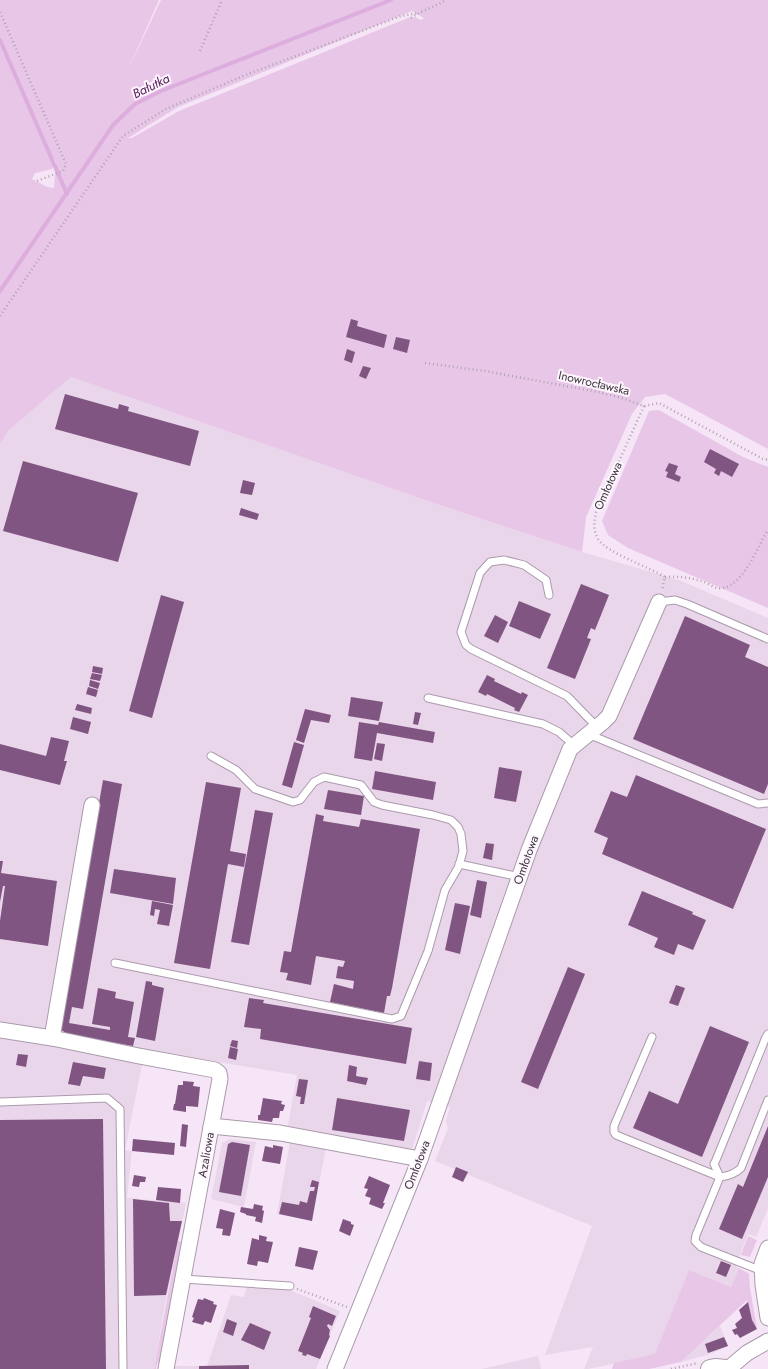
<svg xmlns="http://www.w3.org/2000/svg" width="768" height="1369" viewBox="0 0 768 1369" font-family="Jost,sans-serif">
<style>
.built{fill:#ead6eb}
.green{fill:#e7c6e8;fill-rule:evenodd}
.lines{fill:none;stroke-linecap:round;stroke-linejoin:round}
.stream{stroke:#ddadde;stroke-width:4}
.building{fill:#805582}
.service-casing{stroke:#aa9bab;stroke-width:9}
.minor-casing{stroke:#aa9bab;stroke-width:17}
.tertiary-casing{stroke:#aa9bab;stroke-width:20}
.path{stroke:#b0a3b0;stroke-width:2.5;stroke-dasharray:1 3;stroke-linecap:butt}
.service{stroke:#fff;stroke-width:7}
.minor{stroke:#fff;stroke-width:15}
.tertiary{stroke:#fff;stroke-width:18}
.labels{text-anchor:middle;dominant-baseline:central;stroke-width:4;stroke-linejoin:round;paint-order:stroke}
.street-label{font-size:12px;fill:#3e383f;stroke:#fff5ff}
.water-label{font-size:13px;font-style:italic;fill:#541c58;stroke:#fff5ff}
</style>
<rect width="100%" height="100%" fill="#f6e5f6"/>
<!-- built -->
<g class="built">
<path d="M71,377L425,500L582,552L679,580L768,618V1209L756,1237L748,1234L736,1266L739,1268L731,1287L689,1270L655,1355L588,1369H584L593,1347L545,1355L592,1226L435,1161L448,1128L446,1121L450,1107L427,1101L412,1150L287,1130L297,1075L145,1050L125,1150L132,1151L127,1198L186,1203L165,1304L154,1369H0V444L8,431Z"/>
<path d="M230,1139L256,1142L244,1207L211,1199L222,1143Z"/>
<path d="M290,1142L326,1148L312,1221L277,1214Z"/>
<path d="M247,1286L292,1291L340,1311L316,1369H173L174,1366H207L231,1295L244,1297Z"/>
<path d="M720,1326L728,1346L710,1354L681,1362Z"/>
<path d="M538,1356L541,1369H481Z"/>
</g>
<!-- green -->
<g class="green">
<path d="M0,0H159L127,72L161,0H768V449L665,394L645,397L632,414L586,517L582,552L425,500L71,377L8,431L0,444ZM412,11L424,18L421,20L415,17L408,18L179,111L132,138H128L178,107ZM56,160L54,188L47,187L32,179L35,173L52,169Z"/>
<path d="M659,410L743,457L768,467V608L628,548L608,535L602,521L649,411Z"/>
<path d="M748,1236L757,1240L750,1257L741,1255Z"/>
<path d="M178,1241L185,1242L161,1359L157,1364L156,1369H154Z"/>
<path d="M739,1268L749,1274L750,1288L757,1329L752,1320L747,1300L681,1362L649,1369H612L614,1363L655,1354L689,1270L731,1287Z"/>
</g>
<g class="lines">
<!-- stream -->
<g class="stream">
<path d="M0,40L67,194"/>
<path d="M0,291L113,125L135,104L161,91L391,0"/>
</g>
</g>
<!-- building -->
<g class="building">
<path d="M351,319L358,321L357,326L387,335L384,348L346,337Z"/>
<path d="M396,337L410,340L407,353L393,349Z"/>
<path d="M347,349L355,352L352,363L344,360Z"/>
<path d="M363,366L371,368L366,379L359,376Z"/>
<path d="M65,394L118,409L119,404L129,407L128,411L199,431L190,466L55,429Z"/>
<path d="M710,449L739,464L732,477L721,471L719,476L714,473L716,469L704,462Z"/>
<path d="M23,461L138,493L118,562L3,531Z"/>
<path d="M669,463L678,466L675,474L681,477L679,482L666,477L668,472L665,471Z"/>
<path d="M243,480L255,483L252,495L240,493Z"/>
<path d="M241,508L259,514L257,520L239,515Z"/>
<path d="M581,584L609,595L595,630L591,628L587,638L591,639L575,679L547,668Z"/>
<path d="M161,595L184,602L152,718L129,711Z"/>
<path d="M519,601L551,614L540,639L509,626Z"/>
<path d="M495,615L508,622L498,643L484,636Z"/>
<path d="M685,616L750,645L745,657L768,667V784L764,794L633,739Z"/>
<path d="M93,666L103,668L102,674L92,672Z"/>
<path d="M92,673L102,675L100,681L90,679Z"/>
<path d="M487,675L495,679L494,681L521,694L522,692L528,695L519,712L514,710L515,708L487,694L486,696L478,692Z"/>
<path d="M90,680L100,683L98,689L89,686Z"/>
<path d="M88,687L98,690L96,697L86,694Z"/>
<path d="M351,697L383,702L379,721L348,716Z"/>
<path d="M77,704L92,708L91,714L75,710Z"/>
<path d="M305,709L331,715L329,723L311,720L304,743L296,740Z"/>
<path d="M415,712L421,713L418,725L413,724Z"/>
<path d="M73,717L91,722L88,734L70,729Z"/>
<path d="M359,722L378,725L379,722L435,732L433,743L377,733L372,761L354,758Z"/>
<path d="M51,737L69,741L64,761H67L60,785L0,770V744L46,756Z"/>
<path d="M294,742L304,745L292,788L282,785Z"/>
<path d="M377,743L385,744L382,761L374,759Z"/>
<path d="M499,767L522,771L516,802L494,798Z"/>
<path d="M375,771L436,782L433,800L372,789Z"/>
<path d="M636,775L766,829L733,909L602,854L608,838L594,832L611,791L627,797Z"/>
<path d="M103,780L122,784L83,1009L72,1007L69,1023L110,1030V1027L92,1024L98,988L116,992L115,998L134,1002L128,1037L135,1038L133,1046L69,1035L60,1029Z"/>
<path d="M206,782L241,788L230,851L246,854L244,867L228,864L210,969L174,963Z"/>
<path d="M328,790L364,796L361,815L324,809Z"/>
<path d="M255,810L273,813L249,945L231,942Z"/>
<path d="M316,814L324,816L323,821L359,827L361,819L420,829L392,988L390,996H387L384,1013L330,1002L334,984L353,989L354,981L336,978L338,966L343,967L345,961L316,956L311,985L286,980L288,973L280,972L284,951L291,952Z"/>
<path d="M486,843L494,844L492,860L483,858Z"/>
<path d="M0,861H3L1,873L57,881L48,946L0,939V921L5,886H3L0,902Z"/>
<path d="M114,869L176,878L173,904L110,893Z"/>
<path d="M477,880L487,882L481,918L470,915Z"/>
<path d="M642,891L693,912L692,914L706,920L693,950L678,944L674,955L654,947L658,938L628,925Z"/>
<path d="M152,901L173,905L169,926L157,924L160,910L155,909L154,916L150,915Z"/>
<path d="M455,903L470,906L460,954L445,950Z"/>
<path d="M568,967L585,974L538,1089L521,1082Z"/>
<path d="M146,981L152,982V985L164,988L155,1041L136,1037Z"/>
<path d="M676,985L685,988L678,1006L669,1003Z"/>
<path d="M249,998L264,1000L263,1003L412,1028L406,1064L260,1039L261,1029L244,1027Z"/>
<path d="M710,1026L749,1042L702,1157L633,1128L649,1091L678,1104Z"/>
<path d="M232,1040L238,1041L237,1048L230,1046Z"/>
<path d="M230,1047L238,1049L236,1060L228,1058Z"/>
<path d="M18,1054L28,1055L26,1067L16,1065Z"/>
<path d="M419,1061L432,1063L430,1081L416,1079Z"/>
<path d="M73,1062L106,1068L104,1079L83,1076L80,1086L68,1084Z"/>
<path d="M349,1065L357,1067L356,1076L368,1078L366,1085L347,1081Z"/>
<path d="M299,1079L308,1080L304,1104H300L301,1097L296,1096Z"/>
<path d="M183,1081L194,1082L193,1086L200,1087L198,1107L186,1106V1112L173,1110L174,1104H175L178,1085H183Z"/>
<path d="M263,1098L282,1101L281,1104L285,1105L283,1111H280L279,1118H273L272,1122L258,1120V1115H260Z"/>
<path d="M337,1098L410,1110L404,1141L332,1130Z"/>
<path d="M103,1119L106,1369H0V1120Z"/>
<path d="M182,1124L188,1125L186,1147L180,1146Z"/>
<path d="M768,1126V1177L742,1239L719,1229L738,1184L743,1187Z"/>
<path d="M133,1139L175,1143L174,1155L132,1151Z"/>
<path d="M232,1142L250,1145L241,1196L219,1192L228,1144Z"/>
<path d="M273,1145L283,1147L280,1164L262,1161L265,1146L273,1148Z"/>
<path d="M456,1167L468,1172L463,1182L452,1177Z"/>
<path d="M134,1175L146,1177L145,1182H140L139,1187L132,1186Z"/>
<path d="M369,1176L390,1185L383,1203H385L382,1209L369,1204L371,1198L365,1196L368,1189L364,1188Z"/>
<path d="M312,1180L319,1182L312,1221L279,1214L282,1202L299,1205L300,1201L307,1203L310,1191H314L315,1187H310Z"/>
<path d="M158,1187L181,1189L180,1203L156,1200Z"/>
<path d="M133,1199L169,1203L170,1221H182L166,1295L134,1296Z"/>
<path d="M254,1204L263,1206L262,1210L264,1211L262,1223L255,1221L256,1217L246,1215V1214L240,1212L241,1207L253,1209Z"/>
<path d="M220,1209L235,1213L230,1236L222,1235L223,1229L216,1228Z"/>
<path d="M343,1219L351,1222V1224L354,1225L350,1236L339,1231Z"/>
<path d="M259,1235L267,1237L266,1241L273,1242L268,1263L258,1261L257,1266L247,1264L252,1238L259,1240Z"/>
<path d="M299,1247L318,1251L313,1270L295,1266Z"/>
<path d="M721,1261L731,1265L726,1277L716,1273Z"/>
<path d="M204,1298L214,1302L213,1304L217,1305L211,1323L205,1321L203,1325L192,1322L194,1318L192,1317L198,1299L203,1300Z"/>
<path d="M748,1302L752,1320L757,1329L740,1338L737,1334L735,1335L732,1330L737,1328L735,1324L742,1318L739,1310Z"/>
<path d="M313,1306L336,1316L332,1326L328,1324L327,1326L330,1330L329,1335L330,1336L320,1359L307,1354L306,1356L302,1355L303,1353L298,1351L311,1318L309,1317Z"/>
<path d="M227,1319L237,1323L233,1336L223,1332Z"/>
<path d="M250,1323L271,1332L264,1350L241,1340Z"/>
<path d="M724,1337L728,1346L708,1353L705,1344Z"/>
<path d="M249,1365V1369H199V1366Z"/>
</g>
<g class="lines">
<defs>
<g id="service">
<path d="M549,595L546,580L524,565L504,560L490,562L480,573L461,632L466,645L471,649L567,696L597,727"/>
<path d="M659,602L675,600L687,604L768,639"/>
<path d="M428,698L543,724L559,732L574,745"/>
<path d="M588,734L758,804L768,803"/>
<path d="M459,864L520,877"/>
<path d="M115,963L392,1019L401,1016L428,951L445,890L459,866L463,851L461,834L458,827L451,820L433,815L382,805L374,802L361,785L324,777L314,782L300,800L293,802L255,789L236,770L211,756"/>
<path d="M652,1037L614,1126V1132L616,1135L720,1177C729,1176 735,1174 741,1168L768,1100"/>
<path d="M0,1102L107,1098L120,1109L123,1369"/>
<path d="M762,1271L701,1247L695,1241L696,1235L720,1177L714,1164L716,1160L766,1037L768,1034"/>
<path d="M183,1279L290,1286"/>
</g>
<g id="minor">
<path d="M92,805L52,1038L139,1056L215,1070L219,1073L220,1079L166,1369"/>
<path d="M0,1030L52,1038"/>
<path d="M211,1126L280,1133L420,1159"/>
<path d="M768,1248L762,1264L763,1285L768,1318"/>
<path d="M335,1369L420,1159L529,850L570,749L603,722L609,716L659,602"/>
<path d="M728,1369L747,1353L768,1341"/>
</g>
<path id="tertiary" d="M710,1369L715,1368L726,1369"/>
</defs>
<!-- service casing -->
<use href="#service" class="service-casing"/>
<!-- minor casing -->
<use href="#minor" class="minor-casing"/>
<!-- tertiary casing -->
<use href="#tertiary" class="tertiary-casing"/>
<!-- path -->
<g class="path">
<path d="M0,12L66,164L63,171L37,181"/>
<path d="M411,18C422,10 435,7 446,0"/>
<path d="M200,51L222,0"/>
<path d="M0,316L123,136L166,109L243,76L401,16L418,13"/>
<path d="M425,363L485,371L598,392L619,397L644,406L659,403L763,459L768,460"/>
<path d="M644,406L596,512C594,522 593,530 598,539C605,552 651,568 665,577L662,590"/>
<path d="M665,577C681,576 693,578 707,583C711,585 715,588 718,588C735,591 750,564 756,552C761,545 762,537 768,531"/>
<path d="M297,1289L347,1307"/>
<path d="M671,1369L698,1363"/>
</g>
<!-- service -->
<use href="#service" class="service"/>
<!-- minor -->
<use href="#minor" class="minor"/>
<!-- tertiary -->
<use href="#tertiary" class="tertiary"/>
</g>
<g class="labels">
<!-- street labels -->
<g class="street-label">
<text transform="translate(594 383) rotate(13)">Inowrocławska</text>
<text transform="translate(608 486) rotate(-66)">Omłotowa</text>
<text transform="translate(526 860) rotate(-70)">Omłotowa</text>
<text transform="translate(206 1155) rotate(-80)">Azaliowa</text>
<text transform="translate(417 1165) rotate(-69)">Omłotowa</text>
</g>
<!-- water labels -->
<g class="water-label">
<text transform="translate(151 86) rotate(-26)">Bałutka</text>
</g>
</g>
</svg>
